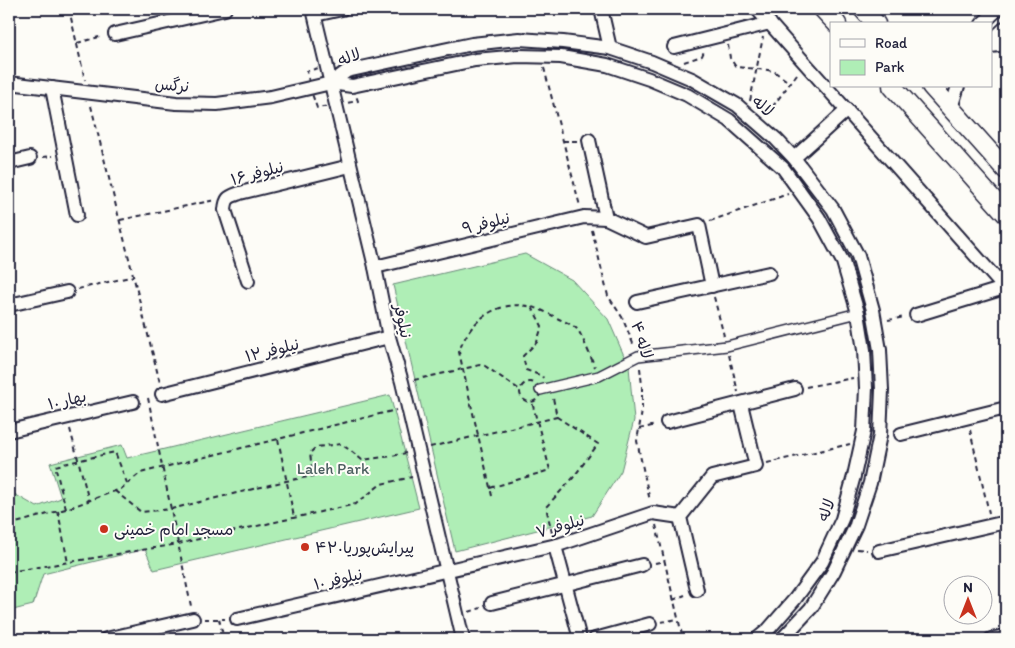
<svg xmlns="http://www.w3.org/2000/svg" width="1015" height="648" viewBox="0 0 1015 648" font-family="Itim,'Playpen Sans Arabic',sans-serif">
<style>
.green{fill:#afeeb6;stroke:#688878}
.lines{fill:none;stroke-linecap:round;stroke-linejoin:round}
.pedestrian-casing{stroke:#22223b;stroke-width:12}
.minor-casing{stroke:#22223b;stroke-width:16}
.secondary-casing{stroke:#22223b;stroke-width:21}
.path{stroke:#22223b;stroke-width:2;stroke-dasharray:5 4;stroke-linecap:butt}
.pedestrian{stroke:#fdfcf7;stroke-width:9}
.minor{stroke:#fdfcf7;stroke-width:12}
.secondary{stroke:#fdfcf7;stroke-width:18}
.poi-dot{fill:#c8321e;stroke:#fdfcf7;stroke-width:2}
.labels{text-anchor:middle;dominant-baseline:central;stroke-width:4;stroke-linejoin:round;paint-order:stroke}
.street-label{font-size:16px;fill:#22223b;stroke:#fdfcf7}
.park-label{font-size:16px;fill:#4c5f60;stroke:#fdfcf7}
.poi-label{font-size:16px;fill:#22223b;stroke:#fdfcf7;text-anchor:start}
</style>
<rect width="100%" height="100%" fill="#fdfcf7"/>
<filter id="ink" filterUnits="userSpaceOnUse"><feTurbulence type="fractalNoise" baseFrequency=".02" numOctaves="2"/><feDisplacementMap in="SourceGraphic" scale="10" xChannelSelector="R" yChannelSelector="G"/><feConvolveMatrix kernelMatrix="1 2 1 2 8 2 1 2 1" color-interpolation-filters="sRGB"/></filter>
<g filter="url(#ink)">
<!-- green -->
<g class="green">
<path d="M525,254L572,280L608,319L629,367L634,420L621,471L592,516L455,551L393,285Z"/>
<path d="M390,395L419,508L154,570L145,549L43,574L33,605L9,611V491L37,507L61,498L50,463L122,445L127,458Z"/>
</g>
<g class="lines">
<defs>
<path id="pedestrian" d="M540,390L599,376L638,356L727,346L858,313"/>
<g id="minor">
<path d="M313,9L375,267L389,337L402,382L463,639"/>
<path d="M601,9L610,48"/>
<path d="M757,9L1006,290"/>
<path d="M315,15L342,9"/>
<path d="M982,24L998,9"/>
<path d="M115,34L225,9"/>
<path d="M991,41L1006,27"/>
<path d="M991,46L1006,44"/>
<path d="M674,47L770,23"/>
<path d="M9,83L176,103L217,104L271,97L331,83L347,71L443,50L472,44L519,39L563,42L610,48L652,62L692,79L737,105L776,139L794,158L833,209L858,256L873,310L880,350L882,390L880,435L870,483L856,525L834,571L811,608L782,639"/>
<path d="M331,83L352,86L475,60L518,56L561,57L607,65L649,79L687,95L729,120L783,168L819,218L843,262L858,313L864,350L866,388L864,431L854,476L842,519L822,562L795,599L768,630L757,639"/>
<path d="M52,88L77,215"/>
<path d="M951,108L958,86"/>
<path d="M589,140L606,218"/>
<path d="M794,158L847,110"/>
<path d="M9,163L30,158"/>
<path d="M375,267L584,217L606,218L646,237L699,225L712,286"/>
<path d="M248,281L225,210C226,197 229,197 240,193L350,166"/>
<path d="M637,302L769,273"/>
<path d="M9,305L67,292"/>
<path d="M916,315L1004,288"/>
<path d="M162,394L389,337"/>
<path d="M667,422L795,389"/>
<path d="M9,431L133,402"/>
<path d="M901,434L1006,408"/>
<path d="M555,546L580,639"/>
<path d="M879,551L1006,522"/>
<path d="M697,590L680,517L712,477L756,466L741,404"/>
<path d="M492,603L642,565"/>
<path d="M237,619L561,544L653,513L680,517"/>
<path d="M106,639L193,619"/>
<path d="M595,639L650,624"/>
<path d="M991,639L1006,636"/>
</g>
<g id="secondary">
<path d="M823,9L837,24"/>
<path d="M863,9L876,24"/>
<path d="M892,86L1006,214"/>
<path d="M931,86L1006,170"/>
</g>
</defs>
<!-- pedestrian casing -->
<use href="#pedestrian" class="pedestrian-casing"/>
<!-- minor casing -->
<use href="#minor" class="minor-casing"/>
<!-- secondary casing -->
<use href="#secondary" class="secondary-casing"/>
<!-- path -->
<g class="path">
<path d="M69,9L85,80"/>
<path d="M77,43L103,36"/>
<path d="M728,45L730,58L736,67L768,70L775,72L790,83"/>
<path d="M684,62L702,56L704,51"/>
<path d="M346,63L354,90L358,101L317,108L310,88L307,71L327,66Z"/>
<path d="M544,68L580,206"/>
<path d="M750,101L763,37"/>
<path d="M91,106L160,383"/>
<path d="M767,114L797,74"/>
<path d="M563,141H578"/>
<path d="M43,157L53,156"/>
<path d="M120,220L215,200"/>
<path d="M710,221L788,194"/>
<path d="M592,230L608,296L622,317L634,346"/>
<path d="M78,289L134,276"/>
<path d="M714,297L724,336"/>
<path d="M532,307L542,326L537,342L523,356L526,370L542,376L543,378"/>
<path d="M888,320L905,317"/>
<path d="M729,355L738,392"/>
<path d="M640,368L642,385V411L637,441L650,501"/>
<path d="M414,380L480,365L485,366L520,390"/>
<circle cx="530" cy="392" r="10"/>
<path d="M806,387L853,378"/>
<path d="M148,398L191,606"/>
<path d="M70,429L89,501"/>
<path d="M639,429L656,425"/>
<path d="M970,430L989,513"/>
<path d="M278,439L294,517"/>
<path d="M430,447L557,417L553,398"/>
<path d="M767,463L850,444"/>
<path d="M490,488L550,470L532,402"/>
<path d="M115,491L141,512L171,509L286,481L313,476L310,453L316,447L341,444L351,451L362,460L392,456L406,453"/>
<path d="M492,496L459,352C469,320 498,299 532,307C541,309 549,314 557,318C563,321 572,324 577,329C581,333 592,360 595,367"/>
<path d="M66,509L55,466L115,452L127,483"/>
<path d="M58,511L68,563"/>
<path d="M9,525L69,508L115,491L121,489L140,473L396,410"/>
<path d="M656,525L683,639"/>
<path d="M552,533L546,507L573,478L598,444L557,417"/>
<path d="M857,549L867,550"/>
<path d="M655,563L665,561"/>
<path d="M9,572L178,544L199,539L356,504L381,484L412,477"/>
<path d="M673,600L685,595"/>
<path d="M469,612L481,608"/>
<path d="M204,619H225"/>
<path d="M219,619L224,639"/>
<path d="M661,622L678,619"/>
</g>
<!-- pedestrian -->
<use href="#pedestrian" class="pedestrian"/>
<!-- minor -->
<use href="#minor" class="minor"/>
<!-- secondary -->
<use href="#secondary" class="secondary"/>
</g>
</g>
<!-- markers -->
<g class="poi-dot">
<circle cx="104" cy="529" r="5"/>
<circle cx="305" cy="547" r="5"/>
</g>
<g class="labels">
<!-- street labels -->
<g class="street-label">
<text transform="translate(349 57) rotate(-20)">لاله</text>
<text transform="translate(172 85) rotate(5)">نرگس</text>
<text transform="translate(763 106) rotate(41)">لاله</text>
<text transform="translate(257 173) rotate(-15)">نیلوفر ۱۶</text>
<text transform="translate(486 223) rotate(-14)">نیلوفر ۹</text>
<text transform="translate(403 321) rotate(78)">نیلوفر</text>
<text transform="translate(642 340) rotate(72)">لاله ۴</text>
<text transform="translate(272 350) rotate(-14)">نیلوفر ۱۲</text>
<text transform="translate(67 400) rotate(-13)">بهار ۱۰</text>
<text transform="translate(826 510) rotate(-70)">لاله</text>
<text transform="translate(560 526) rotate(-16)">نیلوفر ۷</text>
<text transform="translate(338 579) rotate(-13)">نیلوفر ۱۰</text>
</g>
<!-- park labels -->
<g class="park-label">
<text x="333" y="468">Laleh Park</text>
</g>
<!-- poi labels -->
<g class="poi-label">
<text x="114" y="529">مسجد امام خمینی</text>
<text x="315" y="547">پیرایش‌پوریا۴۲۰</text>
</g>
</g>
<!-- margin -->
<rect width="1015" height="648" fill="none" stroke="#fdfcf7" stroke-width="30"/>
<rect x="15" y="15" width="985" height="618" fill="none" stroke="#22223b" stroke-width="2" filter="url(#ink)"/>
<!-- legend -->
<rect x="830" y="22" width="162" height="65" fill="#fdfcf7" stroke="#a5a5ac"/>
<rect x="840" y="39" width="25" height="8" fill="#fdfcf7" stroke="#a5a5ac"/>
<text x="875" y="48" font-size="15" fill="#22223b">Road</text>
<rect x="840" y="60" width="25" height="15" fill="#afeeb6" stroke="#a5a5ac"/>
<text x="875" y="72" font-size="15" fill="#22223b">Park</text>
<!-- north arrow -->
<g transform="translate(968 600)"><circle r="24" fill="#fdfcf7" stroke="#a5a5ac"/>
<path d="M0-4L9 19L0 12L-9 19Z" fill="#c8321e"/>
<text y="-8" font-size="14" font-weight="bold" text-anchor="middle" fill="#22223b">N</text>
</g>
</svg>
